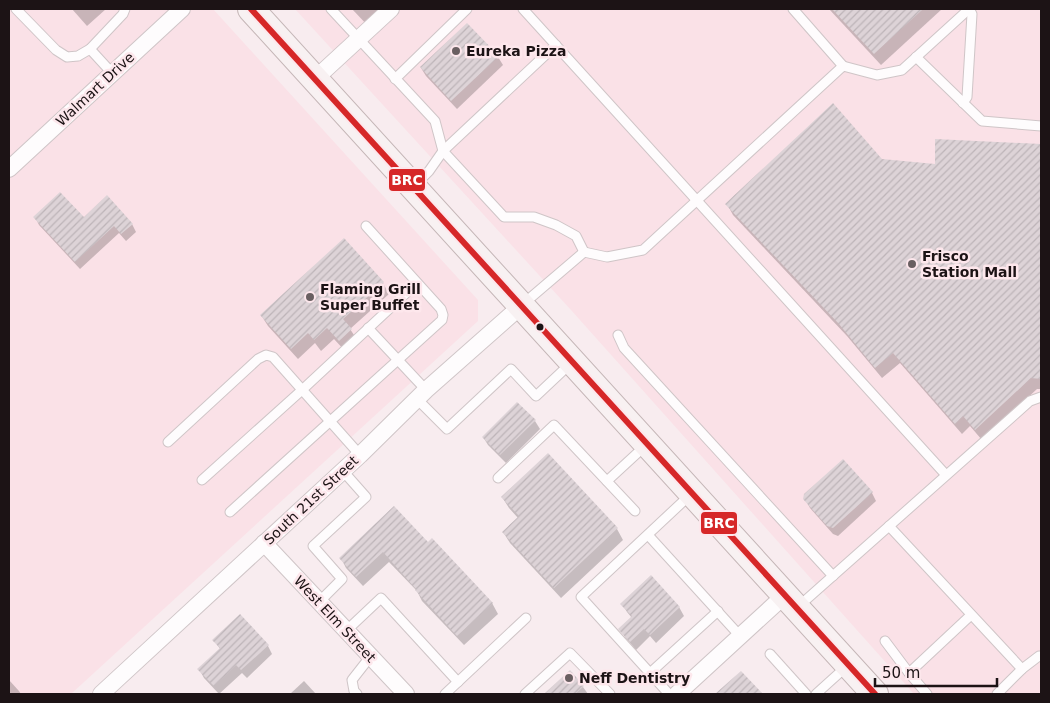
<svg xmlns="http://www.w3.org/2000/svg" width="1050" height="703" viewBox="0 0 1050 703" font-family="'DejaVu Sans',sans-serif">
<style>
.built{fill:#fae1e7}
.shadow{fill:#0003}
.building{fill:url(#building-hatch)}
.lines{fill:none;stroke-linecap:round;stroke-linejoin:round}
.service-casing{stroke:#cfc5c7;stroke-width:11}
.minor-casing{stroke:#cfc5c7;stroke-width:18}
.primary-casing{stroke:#c5b6b7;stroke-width:28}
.service{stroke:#fefcfd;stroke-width:9}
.minor{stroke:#fefcfd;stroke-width:16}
.primary{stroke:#f8f1f2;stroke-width:26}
.bus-1-casing{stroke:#fde7ec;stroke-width:10}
.bus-1{stroke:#d62728;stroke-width:6}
.poi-dot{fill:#695f61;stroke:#fde7ec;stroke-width:2}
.bus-dot{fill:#1c1315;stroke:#fde7ec;stroke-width:2}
.labels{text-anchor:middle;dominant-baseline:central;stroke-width:5;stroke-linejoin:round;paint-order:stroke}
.poi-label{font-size:14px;font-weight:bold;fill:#1c1315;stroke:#fde7ec;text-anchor:start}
.street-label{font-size:14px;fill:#1c1315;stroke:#fde7ec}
.line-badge{stroke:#fde7ec;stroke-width:2}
.badge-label{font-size:14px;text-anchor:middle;font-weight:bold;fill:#fff}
</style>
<defs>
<pattern id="building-hatch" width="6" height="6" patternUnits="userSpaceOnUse" patternTransform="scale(1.25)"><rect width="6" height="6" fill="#ddd3d7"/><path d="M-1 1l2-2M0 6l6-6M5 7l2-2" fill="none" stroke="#bdb4b8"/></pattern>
</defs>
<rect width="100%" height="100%" fill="#f8ecef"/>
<!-- built -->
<g class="built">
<path d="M9,9H213L478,300V321L71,694H9Z"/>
<path d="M295,9H1041V694H914L571,310Z"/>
</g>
<!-- shadow -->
<g class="shadow">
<path d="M72,9H106L87,26Z"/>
<path d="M352,9H381L370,28Z"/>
<path d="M829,9H942L881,65Z"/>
<path d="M498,57L503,65L457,109L426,76L421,68Z"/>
<path d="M937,140L1041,146V389H1037L982,440L970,426L962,434L900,363L882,378L847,336L733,215L727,204L881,160L936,166Z"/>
<path d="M35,217L84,218L132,224L136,232L126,241L119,233L80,269L39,225Z"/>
<path d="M383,283L389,294L350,329L358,341L346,352L334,339L321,351L315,343L298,359L268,326L261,315Z"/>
<path d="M535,421L540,429L506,463L488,445L483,437Z"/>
<path d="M872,493L876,501L838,536L833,534L810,508L805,499Z"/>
<path d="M502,497L617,529L623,540L561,598L510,543L503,532L518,518L509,508Z"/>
<path d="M427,544L492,603L498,614L464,645L422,601L417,591L389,562L363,586L346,568L341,558Z"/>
<path d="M622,604L679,607L684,616L656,643L650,636L636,650L625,637L620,629L632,618L627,612Z"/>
<path d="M214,640L268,646L272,654L247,678L242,673L219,694L204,678L199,669L220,649Z"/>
<path d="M570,672L583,687L588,694H546Z"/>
<path d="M9,680L19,691L21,694H9Z"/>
<path d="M304,681L316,694H290Z"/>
</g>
<!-- building -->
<g class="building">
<path d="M832,9H923L874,54Z"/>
<path d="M467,23L499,56L451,101L420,67Z"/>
<path d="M833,103L882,159L935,164V139L1041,144V379L1031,378L975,430L963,416L955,424L893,353L875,368L839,324L725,204Z"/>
<path d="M60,192L84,217L107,195L133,224L121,234L114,226L75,262L33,217Z"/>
<path d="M344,238L384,282L343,319L352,329L339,341L327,328L314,340L308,333L291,349L260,315Z"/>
<path d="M517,402L536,420L500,455L482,437Z"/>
<path d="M548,453L618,528L554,588L502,532L519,516L501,497Z"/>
<path d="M843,459L873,492L833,528L827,526L803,499L804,494Z"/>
<path d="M394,506L428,542L432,538L493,603L457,636L415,590L416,589L383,552L356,577L339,558Z"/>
<path d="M651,575L680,607L650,635L644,629L630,642L618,629L632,616L620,604Z"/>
<path d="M240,614L269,645L241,670L236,665L214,686L197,669L220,648L212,640Z"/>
<path d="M570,670L584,686L575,694H544Z"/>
<path d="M741,671L763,694H715Z"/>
</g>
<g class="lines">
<defs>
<g id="service">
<path d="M16,9L56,50L67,57L78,56L90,49L123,14L125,9"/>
<path d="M331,9L435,121L443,151L504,217H534L556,225L576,236L584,252"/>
<path d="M523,9L946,475"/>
<path d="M793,9L843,66"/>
<path d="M90,49L112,73"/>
<path d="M916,57L982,121L1041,126"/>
<path d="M395,79L467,9"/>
<path d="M963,103L967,97L972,14L969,9"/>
<path d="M415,185L429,171L443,151L556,45"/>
<path d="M522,305L584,252L607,257L643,250L843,66L877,75L902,70L969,9"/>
<path d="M368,328L426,390"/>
<path d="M618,335L624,348L833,576"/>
<path d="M417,399L447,429L511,369L536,396L570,364"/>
<path d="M168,442L258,359L266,355L273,357L360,455"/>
<path d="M498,478L554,425L635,511"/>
<path d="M202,480L302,390L417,283"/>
<path d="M607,481L645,446"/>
<path d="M230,512L442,320L443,315L441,309L366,226"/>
<path d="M889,526L1022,669"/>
<path d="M648,535L740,636"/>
<path d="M319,602L342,579L313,546L366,497L343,471"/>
<path d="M799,606L1030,401L1041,397"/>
<path d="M346,631L381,598L458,682"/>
<path d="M885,641L909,673"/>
<path d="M770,654L806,694"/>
<path d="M650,673L718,611"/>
<path d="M357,694L354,691L352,680L370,657"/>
<path d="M445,694L526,618"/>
<path d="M525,694L570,653L610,694"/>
<path d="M669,694L581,597L690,495"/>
<path d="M816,694L847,666"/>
<path d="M927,694L909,673L971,615"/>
<path d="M997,694L1022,669L1039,656H1041"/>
</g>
<g id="minor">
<path d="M315,79L391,9"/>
<path d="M9,169L182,9"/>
<path d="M264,543L406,694"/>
<path d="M101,694L360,455L426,390L521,306"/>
<path d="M677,694L785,595"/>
</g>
<path id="primary" d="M251,9L875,694"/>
</defs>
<!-- service casing -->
<use href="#service" class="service-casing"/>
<!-- minor casing -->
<use href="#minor" class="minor-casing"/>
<!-- primary casing -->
<use href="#primary" class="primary-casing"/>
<!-- service -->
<use href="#service" class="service"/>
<!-- minor -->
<use href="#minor" class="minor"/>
<!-- primary -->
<use href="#primary" class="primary"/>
<defs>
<path id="bus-1" d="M251,9L875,694"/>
</defs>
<!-- bus-1 casing -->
<use href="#bus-1" class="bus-1-casing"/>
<!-- bus-1 -->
<use href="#bus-1" class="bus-1"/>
</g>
<!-- markers -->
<g class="poi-dot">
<circle cx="456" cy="51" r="5"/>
<circle cx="912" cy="264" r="5"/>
<circle cx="310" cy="297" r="5"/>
<circle cx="569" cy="678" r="5"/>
</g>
<circle class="bus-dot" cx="540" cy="327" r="4.5"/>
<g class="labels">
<!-- poi labels -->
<g class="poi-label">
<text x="466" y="51">Eureka Pizza</text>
<text x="922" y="256">Frisco<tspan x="922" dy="16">Station Mall</tspan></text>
<text x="320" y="289">Flaming Grill<tspan x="320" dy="16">Super Buffet</tspan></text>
<text x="579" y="678">Neff Dentistry</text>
</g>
<!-- street labels -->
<g class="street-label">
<text transform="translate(95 89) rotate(-43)">Walmart Drive</text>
<text transform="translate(311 500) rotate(-43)">South 21st Street</text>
<text transform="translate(335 619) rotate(47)">West Elm Street</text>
</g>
</g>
<g class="line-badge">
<rect x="388" y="168" width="38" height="24" rx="5" fill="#d62728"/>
<rect x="700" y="511" width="38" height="24" rx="5" fill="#d62728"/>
</g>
<g class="badge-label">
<text x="407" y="185">BRC</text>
<text x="719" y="528">BRC</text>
</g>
<!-- border -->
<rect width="1050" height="703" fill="none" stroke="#1c1315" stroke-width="20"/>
<!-- scale -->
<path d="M875 678v8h122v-8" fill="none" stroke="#1c1315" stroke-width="2.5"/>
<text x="882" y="678" font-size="15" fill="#1c1315" stroke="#fde7ec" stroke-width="4" paint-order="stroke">50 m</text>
</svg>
